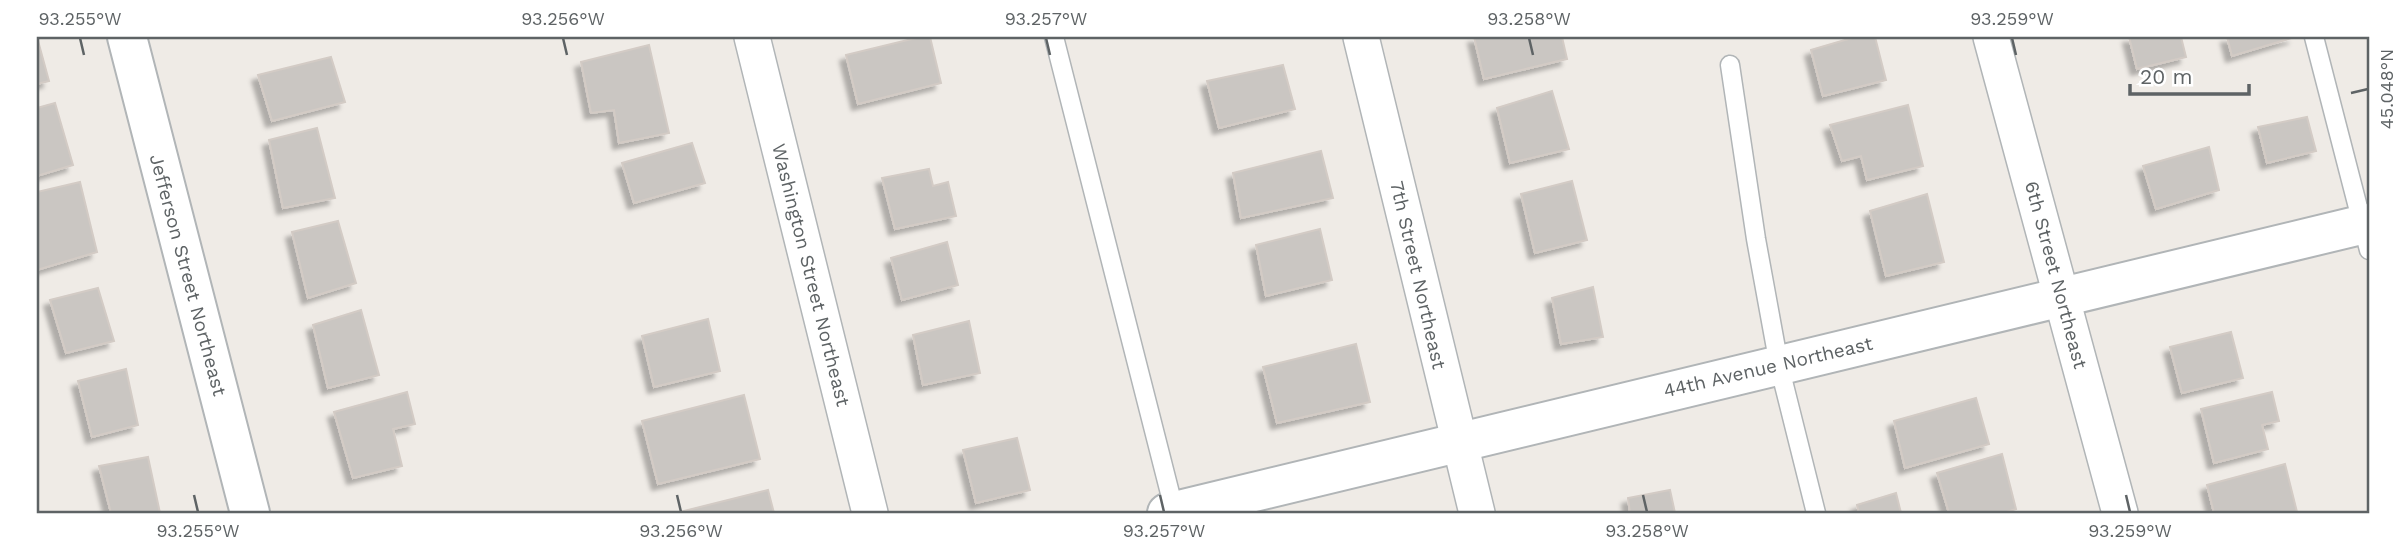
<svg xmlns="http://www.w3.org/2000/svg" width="2406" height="550" viewBox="0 0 2406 550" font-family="'Work Sans',sans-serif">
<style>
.building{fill:#cac6c2;stroke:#d3cbc5;stroke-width:2;filter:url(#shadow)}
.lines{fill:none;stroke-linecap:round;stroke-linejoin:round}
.service-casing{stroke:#b1b5b7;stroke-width:21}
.minor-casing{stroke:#b1b5b7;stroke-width:38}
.tertiary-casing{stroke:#b1b5b7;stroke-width:42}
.service{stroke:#fff;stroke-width:18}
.minor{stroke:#fff;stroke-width:35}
.tertiary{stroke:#fff;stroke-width:38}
.ticks{fill:none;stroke:#5e6365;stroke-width:2.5}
.labels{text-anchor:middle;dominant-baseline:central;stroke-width:7;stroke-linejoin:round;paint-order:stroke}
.street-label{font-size:19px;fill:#5e6365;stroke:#fff}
.neatline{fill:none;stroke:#5e6365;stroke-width:2.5}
.ticks-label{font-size:18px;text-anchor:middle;fill:#5e6365}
</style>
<defs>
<filter id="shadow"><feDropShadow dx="-6" dy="6" stdDeviation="2" flood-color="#0004"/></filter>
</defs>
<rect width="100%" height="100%" fill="#efebe6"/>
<!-- building -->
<g class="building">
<path d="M37,37L49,81L37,84Z"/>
<path d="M920,37H930L941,83L858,104L846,55Z"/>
<path d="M1474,37H1562L1567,59L1484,79Z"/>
<path d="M1855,37H1875L1886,80L1823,96L1811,50Z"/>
<path d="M2129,37H2181L2186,57L2137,69Z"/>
<path d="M2227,37H2295L2232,56Z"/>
<path d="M649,45L669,133L619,143L614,110L591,113L581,62Z"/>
<path d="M331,57L345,102L272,121L258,75Z"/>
<path d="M1283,65L1295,109L1219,128L1207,81Z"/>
<path d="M1552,91L1569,149L1510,163L1497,108Z"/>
<path d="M55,103L73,165L37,176V108Z"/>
<path d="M1908,105L1923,166L1867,180L1861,156L1842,161L1830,125Z"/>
<path d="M2307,117L2316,151L2267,163L2258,127Z"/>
<path d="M317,128L335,198L283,208L269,140Z"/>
<path d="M692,143L705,183L634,203L622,163Z"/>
<path d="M2209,147L2219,190L2156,209L2143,166Z"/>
<path d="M1321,151L1333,198L1241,218L1233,173Z"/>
<path d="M929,169L933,186L948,182L956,216L895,229L882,178Z"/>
<path d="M1572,181L1587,240L1535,253L1521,194Z"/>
<path d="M80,182L97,252L37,270V192Z"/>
<path d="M1927,194L1944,262L1886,276L1870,211Z"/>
<path d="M338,221L356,283L308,298L292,232Z"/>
<path d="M1320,229L1332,280L1266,296L1256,245Z"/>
<path d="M947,242L958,285L902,300L891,258Z"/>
<path d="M1593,287L1603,337L1561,344L1552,298Z"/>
<path d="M98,288L114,341L66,353L50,300Z"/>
<path d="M361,310L379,375L328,388L313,325Z"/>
<path d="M708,319L720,371L654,387L642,336Z"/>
<path d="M969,321L980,373L923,385L913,335Z"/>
<path d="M2231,332L2243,378L2182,393L2170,347Z"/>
<path d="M1356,344L1370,402L1277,423L1263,367Z"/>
<path d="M126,369L138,425L92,437L78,381Z"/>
<path d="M407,392L415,424L393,429L402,466L353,478L334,412Z"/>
<path d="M2272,392L2279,421L2262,425L2268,449L2214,463L2201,409Z"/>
<path d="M744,395L760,459L658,484L642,421Z"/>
<path d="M1976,398L1989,444L1905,468L1894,421Z"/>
<path d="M1017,438L1030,490L976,503L963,450Z"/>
<path d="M2002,454L2016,509L2003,513H1949L1937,473Z"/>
<path d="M148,457L160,513H111L99,466Z"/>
<path d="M2285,464L2297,512L2214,513L2207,485Z"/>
<path d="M768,490L774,513H676Z"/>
<path d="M1670,490L1675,513H1630L1628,498Z"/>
<path d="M1896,493L1901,513H1859L1857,505Z"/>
</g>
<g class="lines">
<defs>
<g id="service">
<path d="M1054,37L1175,513"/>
<path d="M2314,37L2369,250"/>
<path d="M1730,65L1756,239L1779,365L1816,513"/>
</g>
<g id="minor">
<path d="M752,37L870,513"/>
<path d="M1361,37L1477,513"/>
<path d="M1991,37L2120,513"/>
</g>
<g id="tertiary">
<path d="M127,37L250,513"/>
<path d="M1167,513L2369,223"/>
</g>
</defs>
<!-- service casing -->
<use href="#service" class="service-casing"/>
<!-- minor casing -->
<use href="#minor" class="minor-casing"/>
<!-- tertiary casing -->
<use href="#tertiary" class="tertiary-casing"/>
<!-- service -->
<use href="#service" class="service"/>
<!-- minor -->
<use href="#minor" class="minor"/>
<!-- tertiary -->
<use href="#tertiary" class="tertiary"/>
</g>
<!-- ticks -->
<path class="ticks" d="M80,38L84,55M563,38L567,55M1046,38L1050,55M1529,38L1533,55M2012,38L2016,55M2351,93L2368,89M194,495L198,512M677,495L681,512M1160,495L1164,512M1643,495L1647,512M2126,495L2130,512"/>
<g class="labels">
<!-- street labels -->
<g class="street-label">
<text transform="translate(188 275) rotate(75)">Jefferson Street Northeast</text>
<text transform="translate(811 275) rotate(76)">Washington Street Northeast</text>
<text transform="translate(1418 275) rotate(77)">7th Street Northeast</text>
<text transform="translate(2056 275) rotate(75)">6th Street Northeast</text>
<text transform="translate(1768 367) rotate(-13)">44th Avenue Northeast</text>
</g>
</g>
<!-- border -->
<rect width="2406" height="550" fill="none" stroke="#ffffff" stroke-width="77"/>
<!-- scale -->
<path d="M2130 84v10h119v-10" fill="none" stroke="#5e6365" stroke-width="3.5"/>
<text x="2140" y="84" font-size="21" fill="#5e6365" stroke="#ffffff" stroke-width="5" paint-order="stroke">20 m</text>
<rect x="38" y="38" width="2330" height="474" class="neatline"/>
<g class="ticks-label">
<text x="80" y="25">93.255°W</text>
<text x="563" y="25">93.256°W</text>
<text x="1046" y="25">93.257°W</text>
<text x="1529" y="25">93.258°W</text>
<text x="2012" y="25">93.259°W</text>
<text transform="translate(2387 89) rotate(-90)" y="6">45.048°N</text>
<text x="198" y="537">93.255°W</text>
<text x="681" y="537">93.256°W</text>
<text x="1164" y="537">93.257°W</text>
<text x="1647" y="537">93.258°W</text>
<text x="2130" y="537">93.259°W</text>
</g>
</svg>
